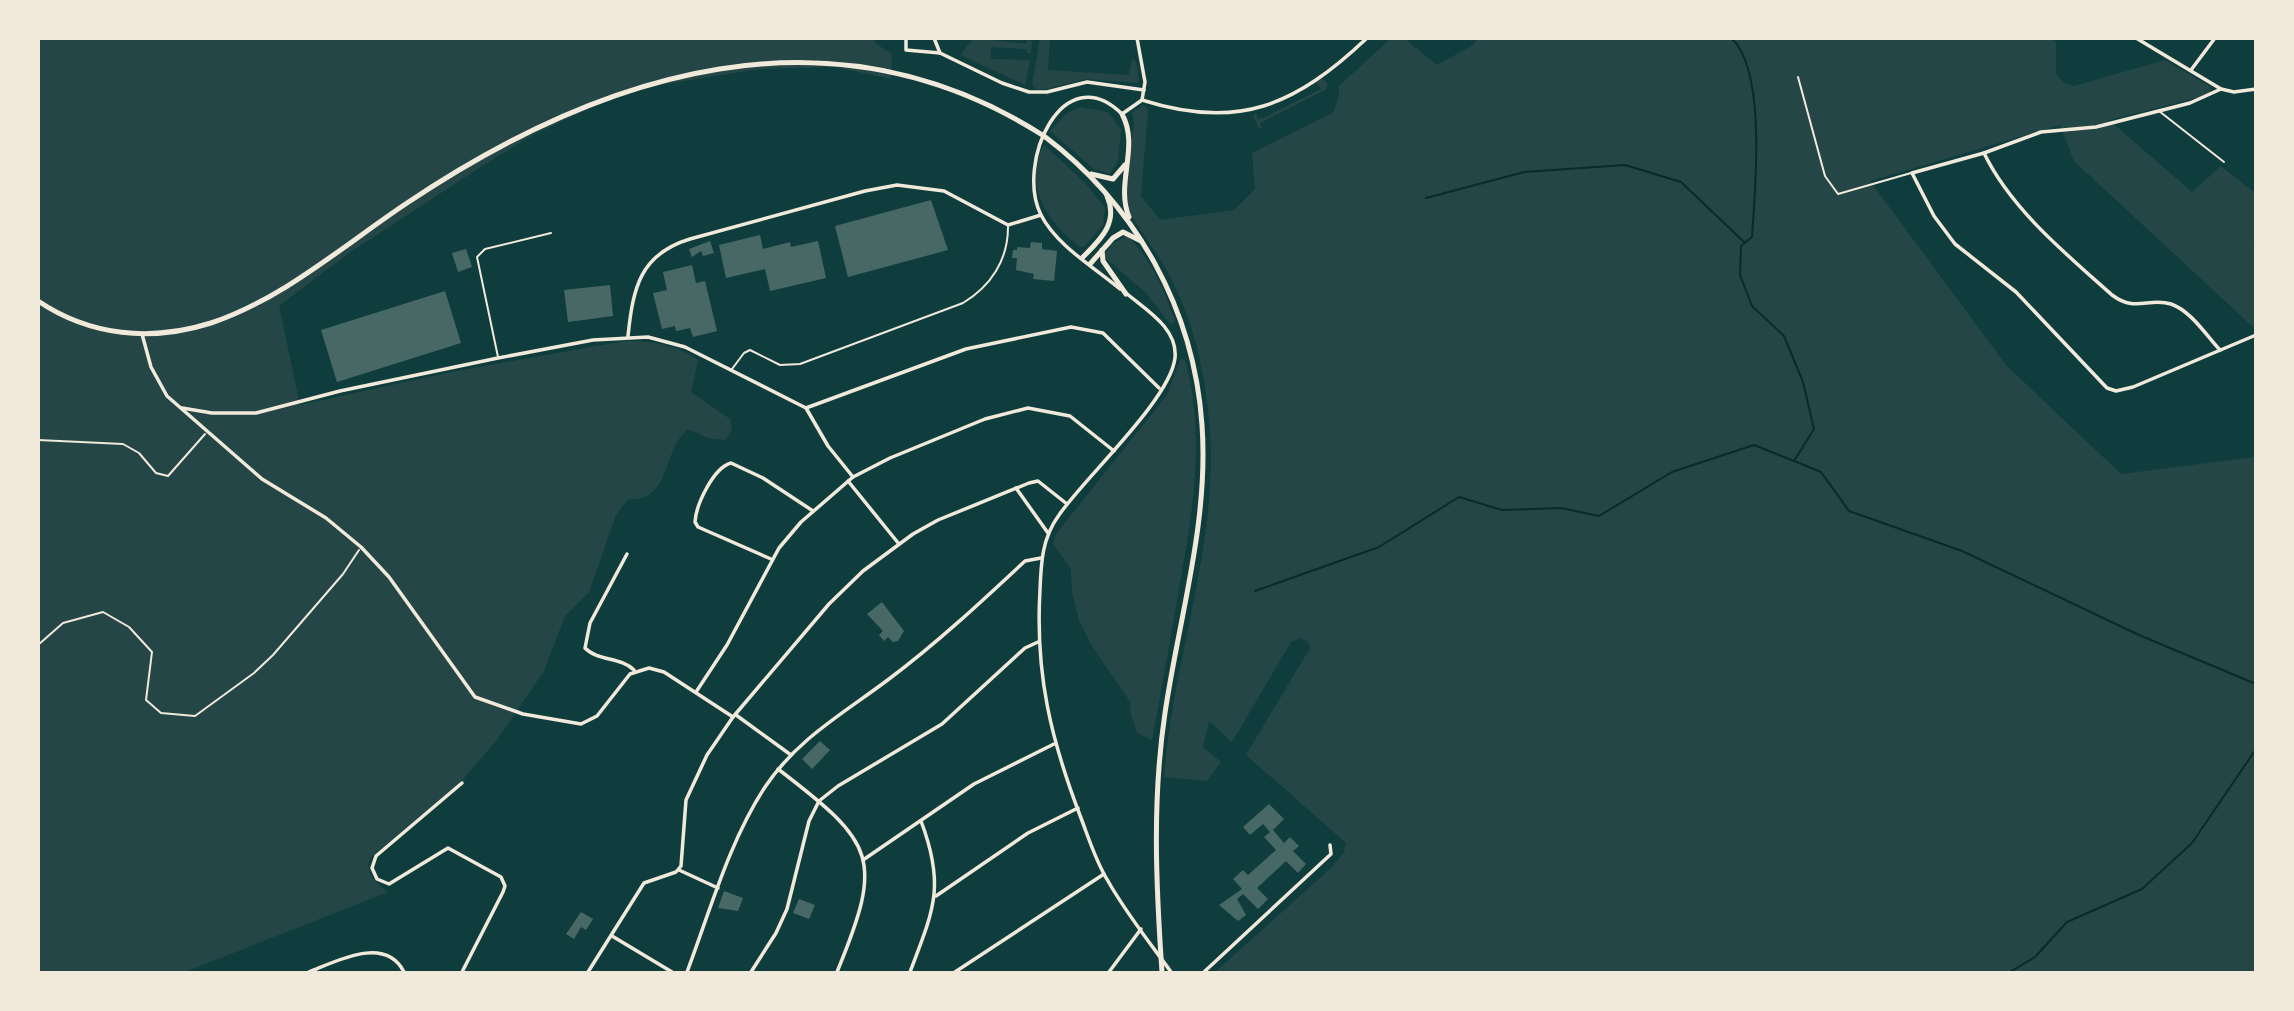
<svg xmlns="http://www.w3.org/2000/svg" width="2294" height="1011" viewBox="0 0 2294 1011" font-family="Arial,sans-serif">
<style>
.green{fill:#244646}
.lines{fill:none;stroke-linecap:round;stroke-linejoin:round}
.stream{stroke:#0a2a2b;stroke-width:2}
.building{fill:#486865}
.path{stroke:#f1e9da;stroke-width:2}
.service{stroke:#f1e9da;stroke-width:2}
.minor{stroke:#f1e9da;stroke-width:3.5}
.secondary{stroke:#f1e9da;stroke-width:5}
</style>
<rect width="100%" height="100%" fill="#0f3d3e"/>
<!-- green -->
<g class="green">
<path d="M875,38V43L892,54L891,79L835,67L760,69L628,90L535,134L490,161L349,253L279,306L300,405L456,371L625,341C650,340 678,345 698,360L691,392L730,419L732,429L726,440L708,438L688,429C662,450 671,503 628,499L616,515L589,592L565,616L544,671L496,741L460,783L371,857C363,872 376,883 388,892L185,972H39L38,39Z"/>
<path d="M974,38L1026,44L1027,40L1032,41L1031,53H1027L1026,49L991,47V59L1030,60L1025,85L960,55Z"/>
<path d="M1477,38L2052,39L2056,42V74L2064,83L2074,86L2165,60L2211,87L2210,92L2204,96L2109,120L2192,192L2221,166L2255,193V243L2253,247L2256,250L2255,329L2074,161L2060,125L1870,181L2006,365L2121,474L2255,457V972H1215L1331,868L1344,852L1346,843L1246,755L1310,648L1308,642L1301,638L1291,642L1232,742L1209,721L1203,747L1221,762L1207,781L1164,777C1173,657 1221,539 1209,418C1204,366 1192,317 1167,271C1160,256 1128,215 1126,203C1123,187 1132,141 1134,123L1132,112L1144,105L1148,109L1141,196L1160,220L1234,210L1255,189L1252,153L1333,113L1339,96V86L1390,39H1405L1437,65L1473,45Z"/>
<path d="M1040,39H1050L1048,70L1129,75L1132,59L1136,61L1139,80L1137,83L1086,79L1046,89H1035L1032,84Z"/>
<path d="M1322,78L1328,84L1325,90L1260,123L1262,129L1258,127L1253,116L1256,113L1258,119L1265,117L1321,89L1316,82Z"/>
<path d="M1081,107L1108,112L1121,130L1118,161L1110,174L1094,169L1050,131L1067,113Z"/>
<path d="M1044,145L1086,184L1105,208L1103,225L1085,246L1081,247C1049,225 1021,184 1044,145Z"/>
<path d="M1127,236C1151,258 1163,289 1175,320L1171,325L1146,293L1103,256L1113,243Z"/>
<path d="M1181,358L1185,360C1205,434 1194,503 1181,577C1172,631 1162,686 1152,740L1137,733L1130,712L1131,703L1092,646L1079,620L1072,592L1071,569L1053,544L1056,534L1167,395Z"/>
</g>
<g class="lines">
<!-- stream -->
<g class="stream">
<path d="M1731,38C1767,69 1755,191 1752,237L1741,246L1740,275L1752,306L1784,336L1803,382L1814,429L1794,461L1821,472L1849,511L1962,551L2139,635L2256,684"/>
<path d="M1426,198L1524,172L1625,165L1681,182L1744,242"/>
<path d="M1255,591L1379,547L1459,497L1502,510L1561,508L1599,516L1672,472L1754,445L1794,461"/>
<path d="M2010,972L2035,957L2067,922L2142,889L2192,843L2256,749"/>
</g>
</g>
<!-- building -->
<g class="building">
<path d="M931,200L948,250L848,277L835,226Z"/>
<path d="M760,235L763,249L790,242L791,247L818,241L826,278L770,291L765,269L726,278L719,245Z"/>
<path d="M710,241L714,253L703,256L701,251L692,257L689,249Z"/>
<path d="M1031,242L1042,243V249L1057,251L1054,281L1033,279L1034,274L1016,270L1017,258H1012L1013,250H1017V247L1030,248Z"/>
<path d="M466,249L472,267L458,272L452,253Z"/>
<path d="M692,265L696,283L705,281L717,331L693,337L690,328L676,331L675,326L662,329L653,293L667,290L663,272Z"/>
<path d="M610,285L613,316L568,322L564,290Z"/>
<path d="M445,291L461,343L337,382L321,330Z"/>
<path d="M882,602L904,631L898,641L893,642L888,637L884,641L879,635L883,631L867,614Z"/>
<path d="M820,741L830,750L812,769L802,759Z"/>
<path d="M1269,804L1284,819L1273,830L1284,843L1290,837L1299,846L1293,851L1306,864L1298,873L1286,861L1257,888L1268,899L1258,909L1243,894L1237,899L1246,915L1238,921L1219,905L1242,889L1233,879L1243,870L1248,875L1276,850L1264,837L1270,832L1263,824L1250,835L1243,827Z"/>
<path d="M724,891L743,898L738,911L718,908Z"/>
<path d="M799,899L815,905L809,919L793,913Z"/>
<path d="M581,912L593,919L586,930L581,927L574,939L566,934Z"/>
</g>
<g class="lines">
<!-- path -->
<g class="path">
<path d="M38,440L123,444L139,453L156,473L168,476L205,434"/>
<path d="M38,645L63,623L103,612L129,627L152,652L146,700L161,713L195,716L254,673L273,655L343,574L359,550"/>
</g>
<!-- service -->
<g class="service">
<path d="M1798,77L1825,176L1838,194L1911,173"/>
<path d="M2159,111L2224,162"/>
<path d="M498,357L477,257L485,249L551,233"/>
<path d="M732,369L744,353L750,350L780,365L800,364L963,303C991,286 1008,260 1008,227"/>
</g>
<!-- minor -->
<g class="minor">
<path d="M906,38V50L940,53L1002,83L1029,92H1047L1087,82L1144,90"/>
<path d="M934,38L940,53"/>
<path d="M2136,38L2221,89L2234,92L2256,89"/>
<path d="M2191,70L2215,38"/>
<path d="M2221,89L2190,103L2096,127L2041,132L1984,153L1912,173L1934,216L1955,244L2016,292L2107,388L2116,391L2133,387L2256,335"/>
<path d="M1142,100C1239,131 1296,105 1367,38"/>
<path d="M1984,153C2011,209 2066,254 2112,295C2136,313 2148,297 2171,304C2191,311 2206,335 2220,350"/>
<path d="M1120,289C1094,267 1057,246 1041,215C1015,163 1063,56 1122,114L1142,100L1145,82L1137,38"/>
<path d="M1126,293C1146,310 1178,328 1175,358C1170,400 1085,477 1059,515C1042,538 1041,563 1040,590C1035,674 1051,740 1081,818C1089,839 1096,862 1108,881C1126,913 1150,943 1171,972"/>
<path d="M142,334L151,367L167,396L262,479L326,518L361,547L389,577L475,697L523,714L581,724L597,716L630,674L649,668L664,672L733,717"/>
<path d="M628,336C633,288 640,254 690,239L865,191L897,185L944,191L1008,225L1041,215"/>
<path d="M182,408L212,413H256L340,391L498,358L593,340L648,337L685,347L806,408L828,446L853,477"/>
<path d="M806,408L966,349L1071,327L1103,333L1159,388"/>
<path d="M848,481L899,544"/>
<path d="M1016,488L1048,533"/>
<path d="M627,554L590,623L585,648C597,661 621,657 634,670"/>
<path d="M771,559L698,527L695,522C696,505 713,468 731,463L763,478L813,511"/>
<path d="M696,692L727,645L779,548L801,522L853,477L890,458L985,419L1028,408L1070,416L1114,451"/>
<path d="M736,715L791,755"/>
<path d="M778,769C876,844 884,858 837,972"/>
<path d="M863,860L974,784L1054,744"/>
<path d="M679,870L718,888"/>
<path d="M936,896L1028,833L1078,808"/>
<path d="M612,936L672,972"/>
<path d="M309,972C337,961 385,935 404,972"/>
<path d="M462,972L503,892L505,886L501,877L448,848L389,884L377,879L372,868L376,856L462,783"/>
<path d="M588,972L644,883L676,872L681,866L686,800L707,755L733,717L829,604L863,571L913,534L938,520L1029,483L1038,481L1067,504"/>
<path d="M687,972C710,911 729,842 765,787C798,738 844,713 889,679C937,643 981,602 1025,561L1041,558"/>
<path d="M751,972L776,933L787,909L809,821L819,801L838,786L942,724L1025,648L1038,642"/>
<path d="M910,972C933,911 946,887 921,821"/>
<path d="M955,972L1104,874"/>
<path d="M1109,972L1141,929"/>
<path d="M1204,972L1331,854L1330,845"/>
</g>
<!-- secondary -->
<g class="secondary">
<path d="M1122,114C1140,147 1115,183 1129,217"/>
<path d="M1091,174L1113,179L1125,165"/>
<path d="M1102,250L1103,261L1126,294"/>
<path d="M1082,258C1100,240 1119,223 1107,196"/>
<path d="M1090,264L1113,238L1123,232L1141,241"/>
<path d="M38,301C90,336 151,342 211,323C283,299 344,245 407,203C604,71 831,0 1044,136C1137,206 1194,310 1202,425C1209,522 1179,618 1165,713C1152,800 1156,885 1162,972"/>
</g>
</g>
<!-- border -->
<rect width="2294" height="1011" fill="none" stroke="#f1e9da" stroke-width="80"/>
</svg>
